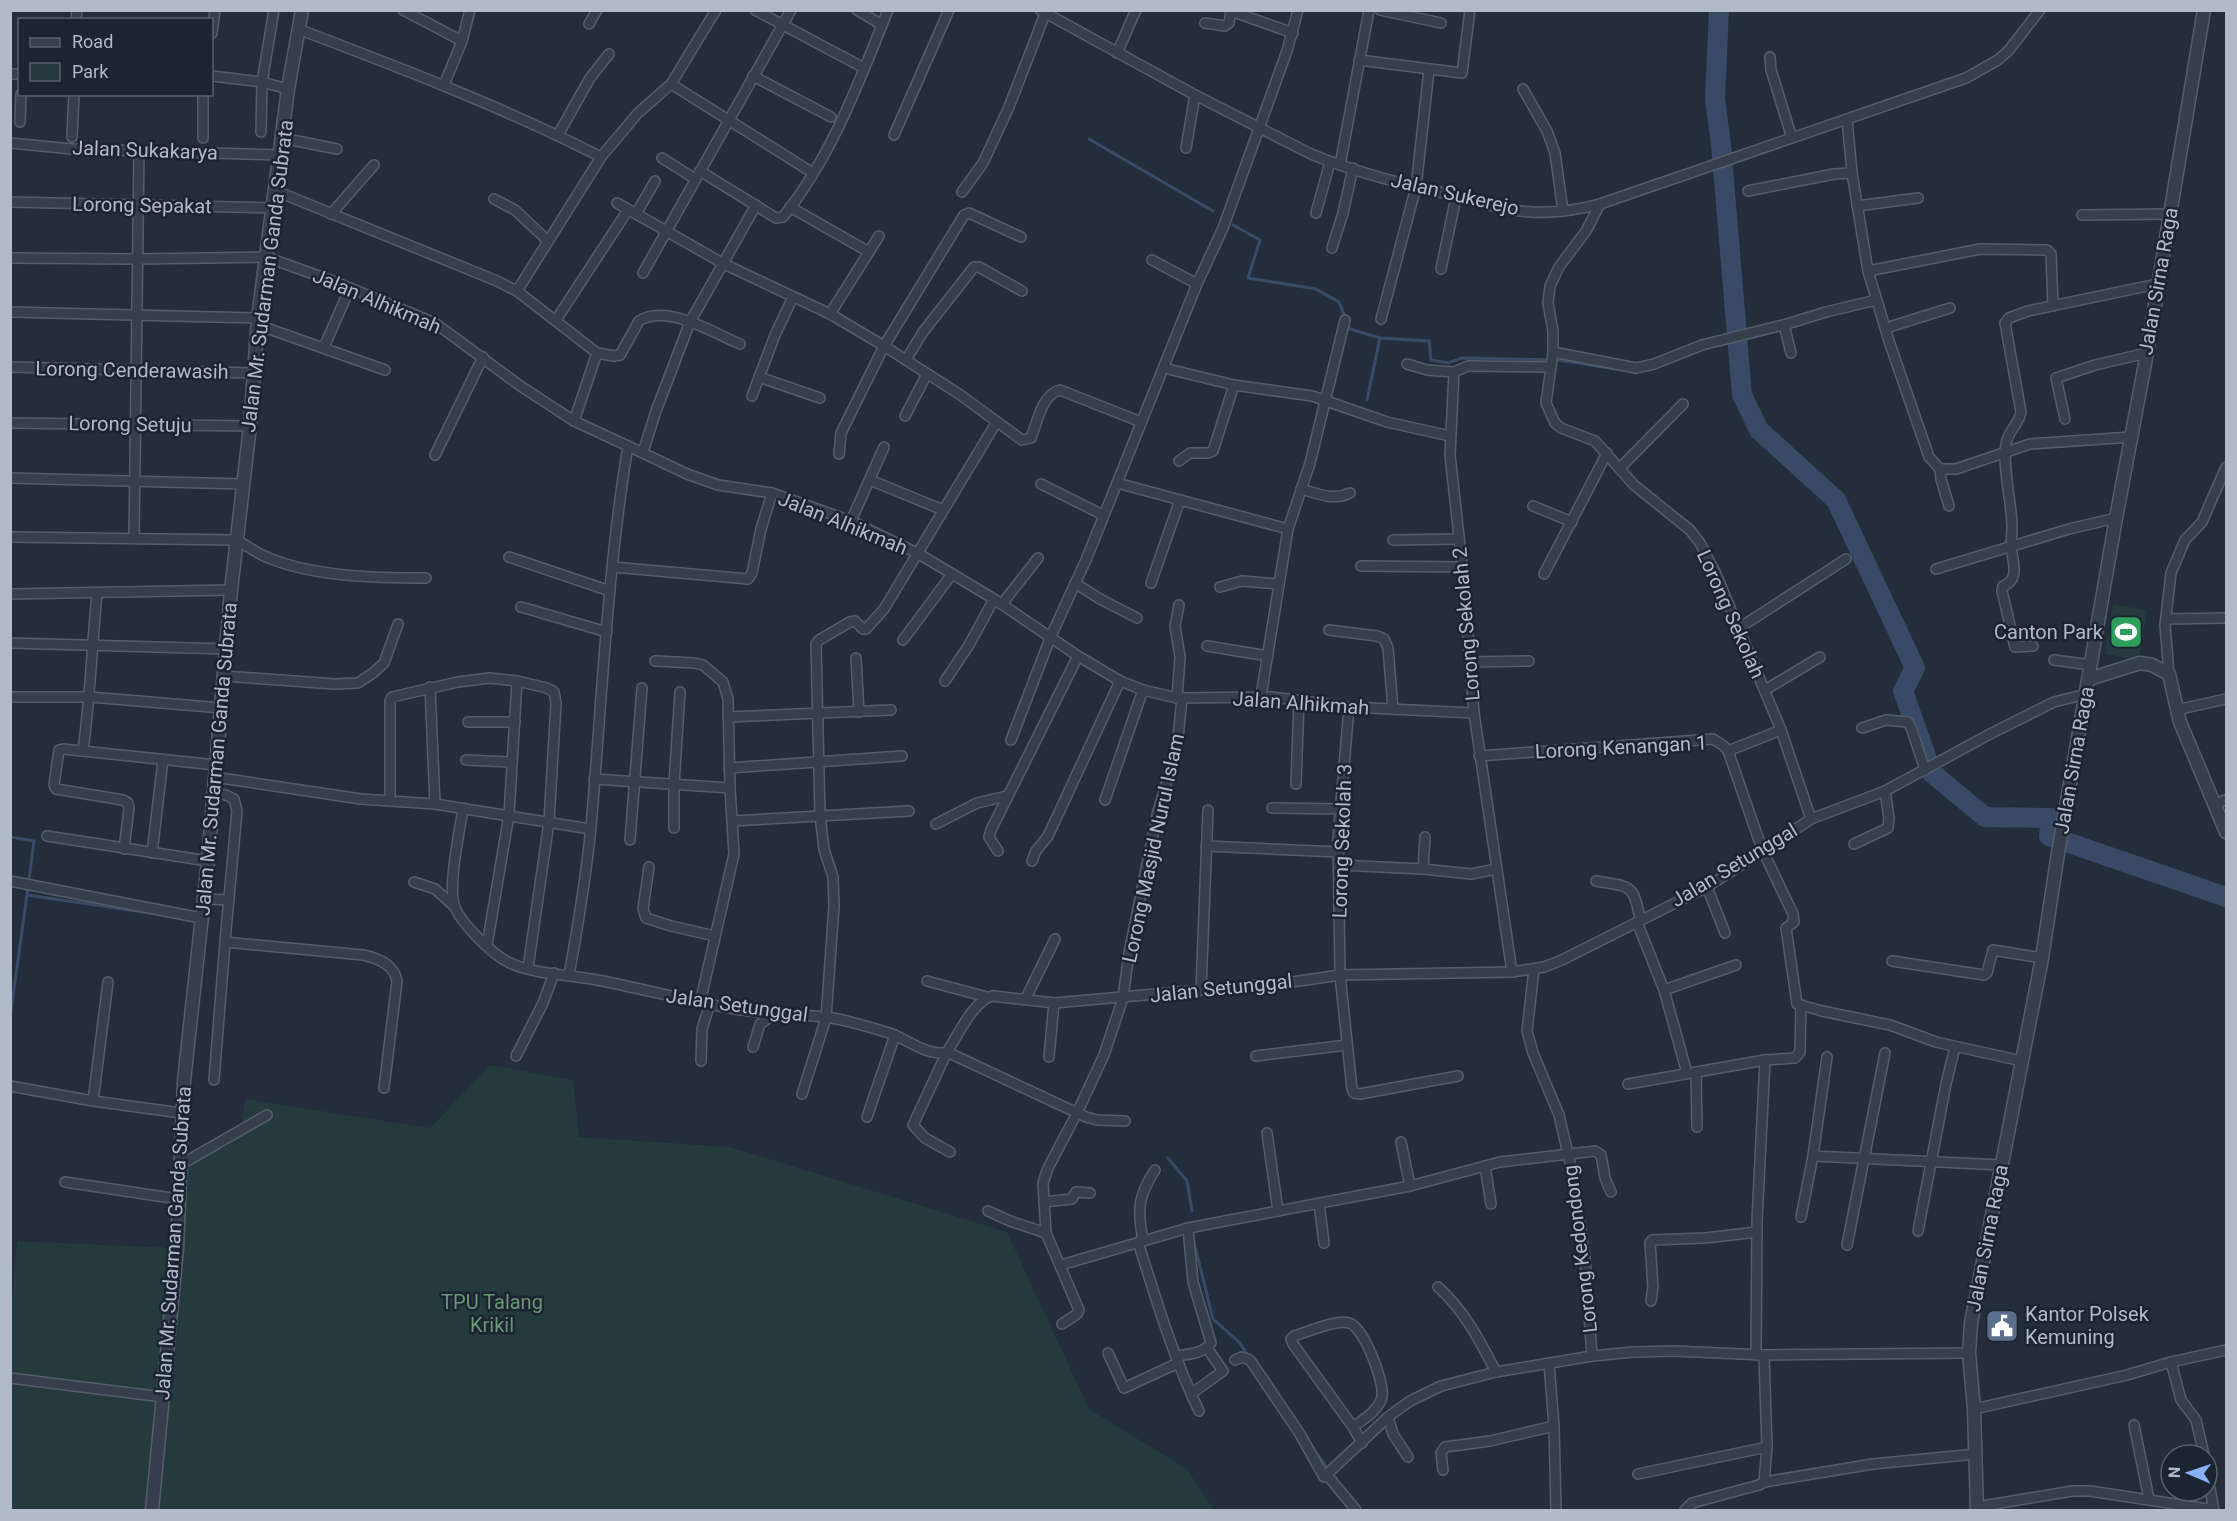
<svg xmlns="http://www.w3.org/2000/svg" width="2237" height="1521" viewBox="0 0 2237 1521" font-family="Roboto,sans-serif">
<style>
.green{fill:#253a3d}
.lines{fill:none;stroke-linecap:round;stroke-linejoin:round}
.stream{stroke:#384a65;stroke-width:3}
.river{stroke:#384a65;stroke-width:20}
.minor-casing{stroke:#555d6a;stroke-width:12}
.tertiary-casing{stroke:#555d6a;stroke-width:15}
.minor{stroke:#373f4c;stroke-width:9}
.tertiary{stroke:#373f4c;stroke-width:12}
.labels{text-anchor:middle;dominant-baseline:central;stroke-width:5;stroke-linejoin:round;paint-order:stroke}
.street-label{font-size:20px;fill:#b2bac8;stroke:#1c2431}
.poi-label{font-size:20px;fill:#b2bac8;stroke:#1c2431;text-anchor:end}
.park-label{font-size:20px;fill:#699875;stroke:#1c2431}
</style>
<rect width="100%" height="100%" fill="#232d3c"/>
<!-- green -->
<g class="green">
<path d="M2113,604L2147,610L2139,660L2105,654Z"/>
<path d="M490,1065L573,1080L579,1137L730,1147L1007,1232L1089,1409L1187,1469L1214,1510H11L10,1326L17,1241L173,1248L185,1167L241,1132L245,1099L430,1128Z"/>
</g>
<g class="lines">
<!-- stream -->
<g class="stream">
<path d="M1089,139L1213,211"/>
<path d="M1233,225L1260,240L1248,278L1316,289L1339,302L1350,329L1380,338L1429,341L1431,360L1448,363L1462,358L1557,360L1616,369"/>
<path d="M1640,371L1650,370L1707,348"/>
<path d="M1367,400L1380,338"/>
<path d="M10,837L34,841L27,895L170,916"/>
<path d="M10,1018L27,895"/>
<path d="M1168,1158L1187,1181L1192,1211"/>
<path d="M1195,1246L1213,1319L1239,1342L1248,1356"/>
<path d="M1313,1448L1328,1469"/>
</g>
<!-- river -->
<path class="river" d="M1719,10L1715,99L1721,145L1742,395L1759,430L1836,500L1915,668L1903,691L1932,773L1985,817L2051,818L2049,836L2226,897"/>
<defs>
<g id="minor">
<path d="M403,10L462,41"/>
<path d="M755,10L864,68"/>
<path d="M857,10L882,25"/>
<path d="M1040,10L1195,95L1311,154C1356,173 1405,184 1452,195C1478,202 1505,211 1532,212C1555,213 1578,210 1600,204L1966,78L1998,60L2009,50L2040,10"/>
<path d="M1380,10L1441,23"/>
<path d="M76,20L77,10"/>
<path d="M1205,23L1225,26L1229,23L1231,11L1293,33"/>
<path d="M589,24L597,10"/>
<path d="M298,29C401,68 503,107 601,157"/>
<path d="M212,33L215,10"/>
<path d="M1117,53L1136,10"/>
<path d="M1770,57L1771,70L1792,138"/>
<path d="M1359,60L1462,73L1470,10"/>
<path d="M10,74H20"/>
<path d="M212,76L262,82L288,89"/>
<path d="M753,76L831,117"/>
<path d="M671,84L813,173"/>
<path d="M444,85L462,41L470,10"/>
<path d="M1523,89L1547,131L1555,153L1563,211"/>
<path d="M1847,119L1852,173L1868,271L1889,341L1929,457L1940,469H1956L2030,444L2131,437"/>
<path d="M20,122L21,94"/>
<path d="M261,132L262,82L274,10"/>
<path d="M558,135L590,78L609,54"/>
<path d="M894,135L949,10"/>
<path d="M72,137L74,94"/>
<path d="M203,138V94"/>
<path d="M282,138L337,149"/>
<path d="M10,143L72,149L280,155"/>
<path d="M1186,148L1195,95"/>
<path d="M662,158L695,179"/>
<path d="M1340,165L1369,10"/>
<path d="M700,171L776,218L783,217C832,156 859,82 888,10"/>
<path d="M276,191L497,281L517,291L597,353L614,356L620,355L639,321C666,303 714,333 740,344"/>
<path d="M1748,191L1834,174L1852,173"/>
<path d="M962,192L983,163L1009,107L1045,14"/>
<path d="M494,199L515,210L548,241"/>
<path d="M10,202L274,208"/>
<path d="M617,203L724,264L830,314L884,346L959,394L1022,440L1031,438C1037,423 1042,394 1060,390L1141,422"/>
<path d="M1600,204L1586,231L1559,267L1550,286L1548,303L1553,331V352L1546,403L1555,423L1561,428L1595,441L1634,485L1690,530L1700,543L1716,574L1781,730L1811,819"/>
<path d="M1857,206L1918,198"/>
<path d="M790,207L869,252"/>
<path d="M1316,213L1330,162"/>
<path d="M331,214L374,165"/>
<path d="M636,214L655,181"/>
<path d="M2082,215L2170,214"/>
<path d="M1332,248L1343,213L1353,168"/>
<path d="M10,258L137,259L266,257L333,281L435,323L519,385L574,421L628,446L687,474L718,485L772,493L851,521L919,554L994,599L1078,656L1120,681L1143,690L1177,698L1272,697L1349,707L1474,713"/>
<path d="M1152,260L1197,284"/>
<path d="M1441,269L1456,197"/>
<path d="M1868,271L1980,249L2047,250L2051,254L2053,306"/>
<path d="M643,273L791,10"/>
<path d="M517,291L601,157L638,113L671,84L716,10"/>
<path d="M10,312L258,318"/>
<path d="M830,314L879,236"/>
<path d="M1381,319L1416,187L1429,70"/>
<path d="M556,320L628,210"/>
<path d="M258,325L385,370"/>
<path d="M1886,328L1950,308"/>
<path d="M324,347L350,288"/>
<path d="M1553,352L1636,368L1654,364L1702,345L1787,324"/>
<path d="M1791,353L1785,329L1787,324L1826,312L1876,300"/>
<path d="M906,360L923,332L974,267H979L1022,291"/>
<path d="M1407,364L1427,370L1454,372"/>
<path d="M10,367L254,373"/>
<path d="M1164,368L1234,385L1312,396L1387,422L1450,436"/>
<path d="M759,377L820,398"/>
<path d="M752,396L775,335L793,297"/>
<path d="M905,416L927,374"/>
<path d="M2065,419L2056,378L2095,365L2147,353"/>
<path d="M574,421L597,353"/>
<path d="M10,423L250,426"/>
<path d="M643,452L656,411L690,322L756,205"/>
<path d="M839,454L841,433L884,346L964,215L969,213L1021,237"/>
<path d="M435,455L483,357"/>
<path d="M1179,461L1190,453H1208L1213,451L1234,385"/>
<path d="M1620,468L1683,404"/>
<path d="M1940,469L1941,479L1949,506"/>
<path d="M10,478L242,484"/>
<path d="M870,480L943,510"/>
<path d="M1117,483L1288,529"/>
<path d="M1041,484L1103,515"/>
<path d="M1301,489C1319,494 1333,501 1350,493"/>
<path d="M1533,506L1572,522"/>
<path d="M851,521L884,447"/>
<path d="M10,537L237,540C247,546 258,554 269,558C315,577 377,578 426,578"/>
<path d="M134,538L139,150"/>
<path d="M1393,540L1459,539"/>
<path d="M509,557L610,591"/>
<path d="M1361,566L1462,567"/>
<path d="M613,567L748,579L752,573L761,529L772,493"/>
<path d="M1936,569L2069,529L2116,518"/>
<path d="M1544,574L1607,453"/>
<path d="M1075,583L1100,599L1137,618"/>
<path d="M1151,583L1180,500"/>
<path d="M1220,587L1242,581L1279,584"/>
<path d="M10,594L231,590"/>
<path d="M1002,604L1038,558"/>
<path d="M521,607L607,632"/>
<path d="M2166,619L2226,618"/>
<path d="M1739,628L1846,559"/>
<path d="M1329,630L1377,636L1384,639L1388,648L1393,709"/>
<path d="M903,640L952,574"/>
<path d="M10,643L227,649"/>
<path d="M1207,646L1268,656"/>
<path d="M2033,646L2015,647L2002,591L2003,586C2021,580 2012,560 2011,546C2011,540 2012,534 2012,527C2012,504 2002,466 2006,444C2008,431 2019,424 2021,412L2005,323L2009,318L2028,311L2157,284"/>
<path d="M856,658L859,712"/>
<path d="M2054,660L2091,665"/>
<path d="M655,661L694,663L703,665L723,682L728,699L730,788L734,854L700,1003"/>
<path d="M1470,662L1529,661"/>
<path d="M2169,674L2165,625L2171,573L2185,540L2202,522L2226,467"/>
<path d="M225,676L334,684L358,683L373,673L384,663L398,624"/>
<path d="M945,681L969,645L994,599"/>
<path d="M430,687L435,804"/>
<path d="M1765,690L1820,657"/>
<path d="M1261,696L1288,529L1310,463L1345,320"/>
<path d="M10,697H90L222,708"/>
<path d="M1177,698L1180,657L1175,626L1179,605"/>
<path d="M1349,707L1338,838L1340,975L1352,1089L1354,1093L1360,1094L1458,1076"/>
<path d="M2176,710L2226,699"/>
<path d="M728,717L891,710"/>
<path d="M468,722H515"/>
<path d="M1862,728L1886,720L1908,722L1912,730L1925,770"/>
<path d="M1011,740L1051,636L1086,560L1197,284L1223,228L1287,51L1298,10"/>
<path d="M83,751C90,699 92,646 97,593"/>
<path d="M1728,751L1781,730"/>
<path d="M1479,756L1713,739L1724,746L1728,751L1762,849L1793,914L1794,922L1786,928L1797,1004L1822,1011L1890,1025L1936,1042L2022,1061"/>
<path d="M466,760L512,762"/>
<path d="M729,768L902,756"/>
<path d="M214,777L361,799L435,804L590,829"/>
<path d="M594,779L730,788"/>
<path d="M1296,784L1299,700"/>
<path d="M213,793L226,795L234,799L237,811L226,930L214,1080"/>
<path d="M1105,800L1143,690"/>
<path d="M390,801V701L392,697L458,682L490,678L517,681L547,688L554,692L556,703L549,822L528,968"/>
<path d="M2214,804L2226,800"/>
<path d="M463,808C460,830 447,888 455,907C461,923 492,954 508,962C530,974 572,975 597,980C643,989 689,1001 735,1009C765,1014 795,1014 826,1017C848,1020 870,1027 892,1034C908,1040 929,1057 947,1052C957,1037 974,999 993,996L1054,1003L1292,982L1340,975L1512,972L1544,967L1562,960L1707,887L1811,819L1885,791L1992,733L2054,702L2086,694"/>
<path d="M1272,808L1341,809"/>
<path d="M733,821L909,811"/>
<path d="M936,824L977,803L1007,796"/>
<path d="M674,828V784L680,692"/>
<path d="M47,836L208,861"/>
<path d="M1425,837L1423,869L1471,874L1497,869"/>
<path d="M630,840L642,688"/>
<path d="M1854,844L1888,828L1889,818L1885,791"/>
<path d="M1206,846L1339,852"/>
<path d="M124,849L129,808L128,803L123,800L56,789L54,785L59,750L63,749L216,765"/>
<path d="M998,851L989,837L991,830L1078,656"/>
<path d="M152,853L163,760"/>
<path d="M1032,861L1036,851L1048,836L1120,681"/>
<path d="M1339,865L1423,869"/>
<path d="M649,867L643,909L646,918L671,926L715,936"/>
<path d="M10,881L201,918"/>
<path d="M1596,881C1630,887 1634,883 1640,920"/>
<path d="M414,882L435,889L454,906"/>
<path d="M1707,887L1725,933"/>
<path d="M204,899L229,900"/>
<path d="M1637,922L1664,990L1687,1073"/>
<path d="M225,942L363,955C378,958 394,965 397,981L384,1088"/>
<path d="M487,945L509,815L517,681"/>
<path d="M1892,961L1984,975L1987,973L1993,950L2042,958"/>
<path d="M1534,969L1527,1031L1533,1053L1559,1115L1574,1180L1585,1258L1592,1356"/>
<path d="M1512,972L1474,713L1464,582L1450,455L1454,372L1468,366L1550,367"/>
<path d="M569,975C578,926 586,876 591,827C602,700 607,572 628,446"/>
<path d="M927,981L987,997"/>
<path d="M1201,990L1208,810"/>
<path d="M1664,990L1736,965"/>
<path d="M1025,1000L1055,939"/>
<path d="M753,1047L760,1024L767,1019L769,1012"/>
<path d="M516,1056L543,1003L554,973"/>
<path d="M1256,1056L1347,1045"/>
<path d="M1049,1057L1054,1003"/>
<path d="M1827,1057L1813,1156L2002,1165"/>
<path d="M701,1061L702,1029L710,1004"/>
<path d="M1696,1072L1697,1127"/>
<path d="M1628,1084L1765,1060L1795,1058L1800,1052L1801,1005"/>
<path d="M10,1086L93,1101L181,1113"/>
<path d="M802,1094L826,1018L834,906L833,877L824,849L820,815L816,644L819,640L850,622L855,621L863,629H866L884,609L996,423"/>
<path d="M93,1101L108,982"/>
<path d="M867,1117L895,1035"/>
<path d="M1267,1133L1278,1211"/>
<path d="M1401,1142L1410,1186"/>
<path d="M950,1152L925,1138L913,1125L947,1052L1086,1117L1097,1120L1125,1121"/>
<path d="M180,1165L267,1115"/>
<path d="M1485,1166L1491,1204"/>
<path d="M65,1182L178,1199"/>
<path d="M1044,1202L1072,1199L1076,1192L1090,1193"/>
<path d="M1319,1203L1324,1243"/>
<path d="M988,1211L1010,1221L1046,1233"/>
<path d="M1801,1217L1813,1156"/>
<path d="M1918,1231L1946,1084L1955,1047"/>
<path d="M1143,1240C1137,1210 1138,1196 1155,1170"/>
<path d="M1138,1242C1156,1299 1173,1357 1199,1411"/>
<path d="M1847,1245L1885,1053"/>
<path d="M1061,1265L1188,1228L1410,1186L1500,1162L1595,1151L1601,1155L1605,1178L1611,1192"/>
<path d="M1438,1287C1464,1310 1480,1341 1496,1372"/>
<path d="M1651,1301L1653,1287L1650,1243L1652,1240L1705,1238L1757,1232"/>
<path d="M1062,1324L1077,1314L1079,1310L1046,1233L1043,1183L1048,1168L1077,1113L1104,1055L1123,998L1129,953L1157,815L1177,748L1182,698"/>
<path d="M1108,1353L1124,1388L1178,1363"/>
<path d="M1756,1355L1757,1221L1765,1060"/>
<path d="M1176,1356C1188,1354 1203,1354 1211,1343L1193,1282L1188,1228"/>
<path d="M1235,1360L1242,1357L1250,1360L1300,1434L1324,1477L1388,1417L1410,1401L1441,1386L1496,1372L1592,1356L1633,1352L1674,1351L1764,1355L1969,1353"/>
<path d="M2171,1362L2181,1400L2196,1420L2204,1455"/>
<path d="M1549,1363L1554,1426L1556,1510"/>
<path d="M10,1378L163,1397"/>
<path d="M1191,1394L1223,1371L1207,1348"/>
<path d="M1974,1409L2127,1375L2171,1362L2226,1350"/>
<path d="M1388,1417L1393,1434L1408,1457"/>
<path d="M2134,1425L2149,1499"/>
<path d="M1353,1427C1364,1419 1378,1411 1382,1397C1385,1383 1364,1327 1349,1323C1337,1319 1307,1332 1294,1336L1291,1339L1293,1344L1353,1427L1362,1443"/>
<path d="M1443,1470L1441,1453L1445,1447L1490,1441L1554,1426"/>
<path d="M2207,1473L2214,1510"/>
<path d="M1638,1474L1767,1447"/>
<path d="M1327,1475L1356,1510"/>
<path d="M1764,1482L1873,1464L1976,1454"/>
<path d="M1977,1507L2072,1491H2090L2214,1510"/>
<path d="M1685,1510L1692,1503L1759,1485L1764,1482L1767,1447L1764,1355"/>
</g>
<g id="tertiary">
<path d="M2089,679L2140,663L2152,665L2169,674L2180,722L2226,832"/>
<path d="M152,1510L177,1249L184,1081L208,861L231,590L250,426L258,318L288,89L302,10"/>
<path d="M1977,1510L1974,1409L1969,1353L1971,1323L2042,958L2058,853L2116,518L2147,353L2204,10"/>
</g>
</defs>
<!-- minor casing -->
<use href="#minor" class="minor-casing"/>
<!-- tertiary casing -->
<use href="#tertiary" class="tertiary-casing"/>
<!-- minor -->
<use href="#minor" class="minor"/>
<!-- tertiary -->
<use href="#tertiary" class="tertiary"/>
</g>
<!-- icons -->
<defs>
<symbol id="stadium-square" viewBox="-11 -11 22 22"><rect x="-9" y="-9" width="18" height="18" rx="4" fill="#2e9e5b" stroke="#1c2431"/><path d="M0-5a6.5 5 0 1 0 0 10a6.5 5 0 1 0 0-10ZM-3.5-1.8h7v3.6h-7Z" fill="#fff"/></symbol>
<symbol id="civic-square" viewBox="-11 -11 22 22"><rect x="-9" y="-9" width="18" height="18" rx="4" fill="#5c6f8a" stroke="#1c2431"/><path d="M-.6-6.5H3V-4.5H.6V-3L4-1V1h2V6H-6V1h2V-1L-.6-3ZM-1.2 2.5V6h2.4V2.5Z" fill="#fff"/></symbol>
</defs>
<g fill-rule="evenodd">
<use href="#stadium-square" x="2107" y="613" width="38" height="38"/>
<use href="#civic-square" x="1983" y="1307" width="38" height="38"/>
</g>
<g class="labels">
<!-- street labels -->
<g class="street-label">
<text transform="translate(145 150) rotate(2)">Jalan Sukakarya</text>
<text transform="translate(1455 194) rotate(13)">Jalan Sukerejo</text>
<text transform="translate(142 205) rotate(1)">Lorong Sepakat</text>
<text transform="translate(267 276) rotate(-83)">Jalan Mr. Sudarman Ganda Subrata</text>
<text transform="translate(2158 281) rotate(-80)">Jalan Sirna Raga</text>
<text transform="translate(377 301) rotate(23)">Jalan Alhikmah</text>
<text transform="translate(132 370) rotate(1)">Lorong Cenderawasih</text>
<text transform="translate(130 424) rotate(1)">Lorong Setuju</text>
<text transform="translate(843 523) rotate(22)">Jalan Alhikmah</text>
<text transform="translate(1731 614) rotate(66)">Lorong Sekolah</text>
<text transform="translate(1466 624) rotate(-95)">Lorong Sekolah 2</text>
<text transform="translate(1301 703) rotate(4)">Jalan Alhikmah</text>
<text transform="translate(1621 747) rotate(-3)">Lorong Kenangan 1</text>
<text transform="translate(216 759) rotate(-85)">Jalan Mr. Sudarman Ganda Subrata</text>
<text transform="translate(2074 760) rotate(-80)">Jalan Sirna Raga</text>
<text transform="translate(1342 841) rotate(-88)">Lorong Sekolah 3</text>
<text transform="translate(1153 848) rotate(-78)">Lorong Masjid Nurul Islam</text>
<text transform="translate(1734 865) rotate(-31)">Jalan Setunggal</text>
<text transform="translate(1221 988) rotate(-6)">Jalan Setunggal</text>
<text transform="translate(737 1005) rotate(8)">Jalan Setunggal</text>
<text transform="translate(1987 1238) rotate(-79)">Jalan Sirna Raga</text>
<text transform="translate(173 1243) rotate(-86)">Jalan Mr. Sudarman Ganda Subrata</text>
<text transform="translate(1580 1249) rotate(-97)">Lorong Kedondong</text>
</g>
<!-- poi labels -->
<g class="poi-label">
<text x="2103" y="632">Canton Park</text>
<text x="2025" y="1314" text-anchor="start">Kantor Polsek<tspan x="2025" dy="23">Kemuning</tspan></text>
</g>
<!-- park labels -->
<g class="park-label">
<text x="492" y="1302">TPU Talang<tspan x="492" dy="23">Krikil</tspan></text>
</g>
</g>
<!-- border -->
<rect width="2237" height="1521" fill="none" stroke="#b2bac8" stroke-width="24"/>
<!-- legend -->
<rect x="18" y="18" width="195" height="78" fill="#1c2431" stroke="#58606d" stroke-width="1.5"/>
<rect x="30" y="38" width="30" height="9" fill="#373f4c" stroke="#58606d" stroke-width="1.5"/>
<text x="72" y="48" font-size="18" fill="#b2bac8">Road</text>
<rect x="30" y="63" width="30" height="18" fill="#253a3d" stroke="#58606d" stroke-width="1.5"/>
<text x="72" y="78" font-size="18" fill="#b2bac8">Park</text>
<!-- north arrow -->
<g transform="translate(2189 1473) rotate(272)"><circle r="28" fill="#1c2431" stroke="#58606d" stroke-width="1.5"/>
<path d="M0-4.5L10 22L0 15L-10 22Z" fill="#87b0f7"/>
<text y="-9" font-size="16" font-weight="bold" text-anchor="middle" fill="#b2bac8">N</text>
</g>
</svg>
